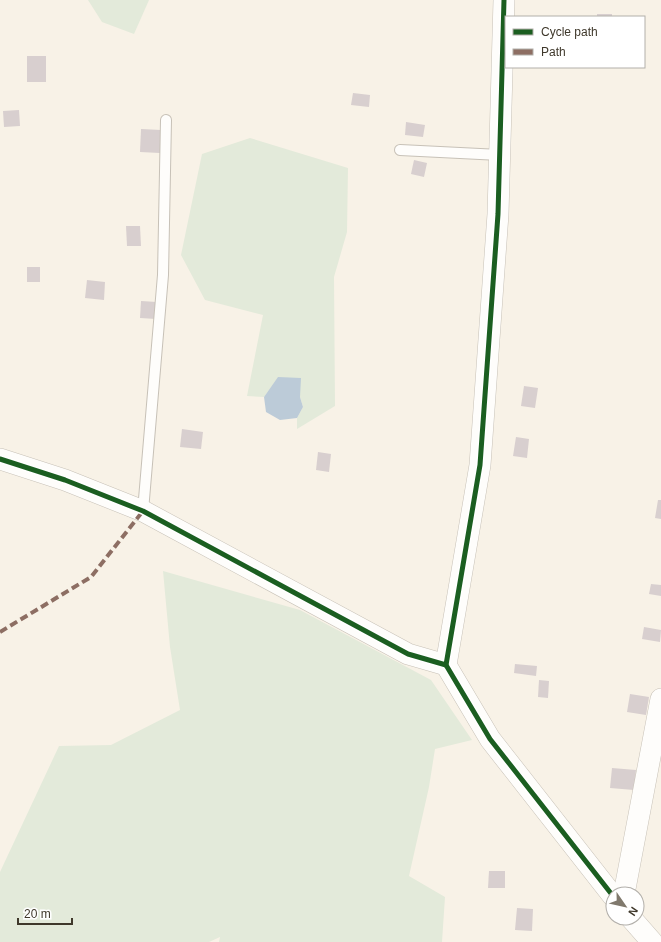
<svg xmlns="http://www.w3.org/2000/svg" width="661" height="942" viewBox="0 0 661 942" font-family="Helvetica,sans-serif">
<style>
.green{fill:#e3eada}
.water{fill:#bccbd8}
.building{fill:#d8cfcf}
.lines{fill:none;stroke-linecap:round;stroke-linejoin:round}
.lane-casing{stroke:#c7c1b7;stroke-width:12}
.street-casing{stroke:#c7c1b7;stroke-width:22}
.lane{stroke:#fefdfb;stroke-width:10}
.street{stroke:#fefdfb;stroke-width:21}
.quiet{stroke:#8d6e63;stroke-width:4;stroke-dasharray:8 4;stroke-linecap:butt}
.cycleway-casing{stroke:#fff;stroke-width:8}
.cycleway{stroke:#1b5e20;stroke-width:5}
</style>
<rect width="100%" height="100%" fill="#f8f2e7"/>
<!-- green -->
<g class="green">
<path d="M88,0H149L134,34L102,22Z"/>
<path d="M250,138L348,168L347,232L334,277L335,406L297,429V418L303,407L300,397L278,378L264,397L247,396L263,315L205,300L181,255L202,154Z"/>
<path d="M163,571L300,610L431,680L472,740L435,749L429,787L409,876L445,897L442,942H219L220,937L209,942H0V872L59,746L111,745L180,710L170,647Z"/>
</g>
<!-- water -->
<path class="water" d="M278,377L301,378L300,397L303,407L297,418L280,420L266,412L264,397Z"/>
<!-- building -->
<g class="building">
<rect x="597" y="14" width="15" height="3"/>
<rect x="27" y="56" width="19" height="26"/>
<path d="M353,93L370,95L369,107L351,105Z"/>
<path d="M19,110L20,126L4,127L3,111Z"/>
<path d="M406,122L425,125L423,137L405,135Z"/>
<path d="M141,129L161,130L160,153L140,152Z"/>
<path d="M414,160L427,163L424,177L411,174Z"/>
<path d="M126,226H140L141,246H127Z"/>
<rect x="27" y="267" width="13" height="15"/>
<path d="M87,280L105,282L104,300L85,298Z"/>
<path d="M141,301L157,302L156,319L140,318Z"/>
<path d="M524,386L538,388L535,408L521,406Z"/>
<path d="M182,429L203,432L201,449L180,447Z"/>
<path d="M516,437L529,439L527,458L513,456Z"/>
<path d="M318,452L331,454L329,472L316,470Z"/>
<path d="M658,500H661V519L655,518Z"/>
<path d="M651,584L661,585V596L649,594Z"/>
<path d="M644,627L661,630L660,642L642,639Z"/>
<path d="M515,664L537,666L536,676L514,673Z"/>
<path d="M539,680L549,681L548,698L538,697Z"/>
<path d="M630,694L649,697L646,715L627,712Z"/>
<path d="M612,768L636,770L634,790L610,788Z"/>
<path d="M489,871H505V888H488Z"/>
<path d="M517,908L533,909L532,931L515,930Z"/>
</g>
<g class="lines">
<defs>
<g id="lane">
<path d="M400,150L500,155"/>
<path d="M143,511L163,275L166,120"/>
</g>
<g id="street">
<path d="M504,0L498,214L480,465L446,665L490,739L613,896"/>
<path d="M0,459L65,480L143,511L408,654L446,665"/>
<path d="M624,894L661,699"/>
<path d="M631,918L652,942"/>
</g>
</defs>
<!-- lane casing -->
<use href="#lane" class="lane-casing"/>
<!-- street casing -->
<use href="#street" class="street-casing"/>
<!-- lane -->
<use href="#lane" class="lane"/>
<!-- street -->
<use href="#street" class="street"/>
<!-- quiet -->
<path class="quiet" d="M0,632L91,577L143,511"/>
<defs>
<g id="cycleway">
<path d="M504,0L498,214L480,465L446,665L490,739L613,896"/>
<path d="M0,459L65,480L143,511L408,654L446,665"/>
</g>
</defs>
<!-- cycleway casing -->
<use href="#cycleway" class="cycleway-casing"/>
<!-- cycleway -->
<use href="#cycleway" class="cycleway"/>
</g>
<!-- legend -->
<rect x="505" y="16" width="140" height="52" fill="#ffffff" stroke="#b2afaa"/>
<rect x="513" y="29" width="20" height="6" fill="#1b5e20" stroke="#b2afaa"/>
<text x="541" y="36" font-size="12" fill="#3f382b">Cycle path</text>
<rect x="513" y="49" width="20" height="6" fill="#8d6e63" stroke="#b2afaa"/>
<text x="541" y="56" font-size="12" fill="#3f382b">Path</text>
<!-- north arrow -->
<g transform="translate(625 906) rotate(124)"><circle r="19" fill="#ffffff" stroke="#b2afaa"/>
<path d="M0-3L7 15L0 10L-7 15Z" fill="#80796d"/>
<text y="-6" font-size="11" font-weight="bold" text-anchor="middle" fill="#3f382b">N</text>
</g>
<!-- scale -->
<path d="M18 918v6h54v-6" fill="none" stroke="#3f382b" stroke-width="2"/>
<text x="24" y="918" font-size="12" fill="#3f382b" stroke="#ffffff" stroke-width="3" paint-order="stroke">20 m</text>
</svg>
